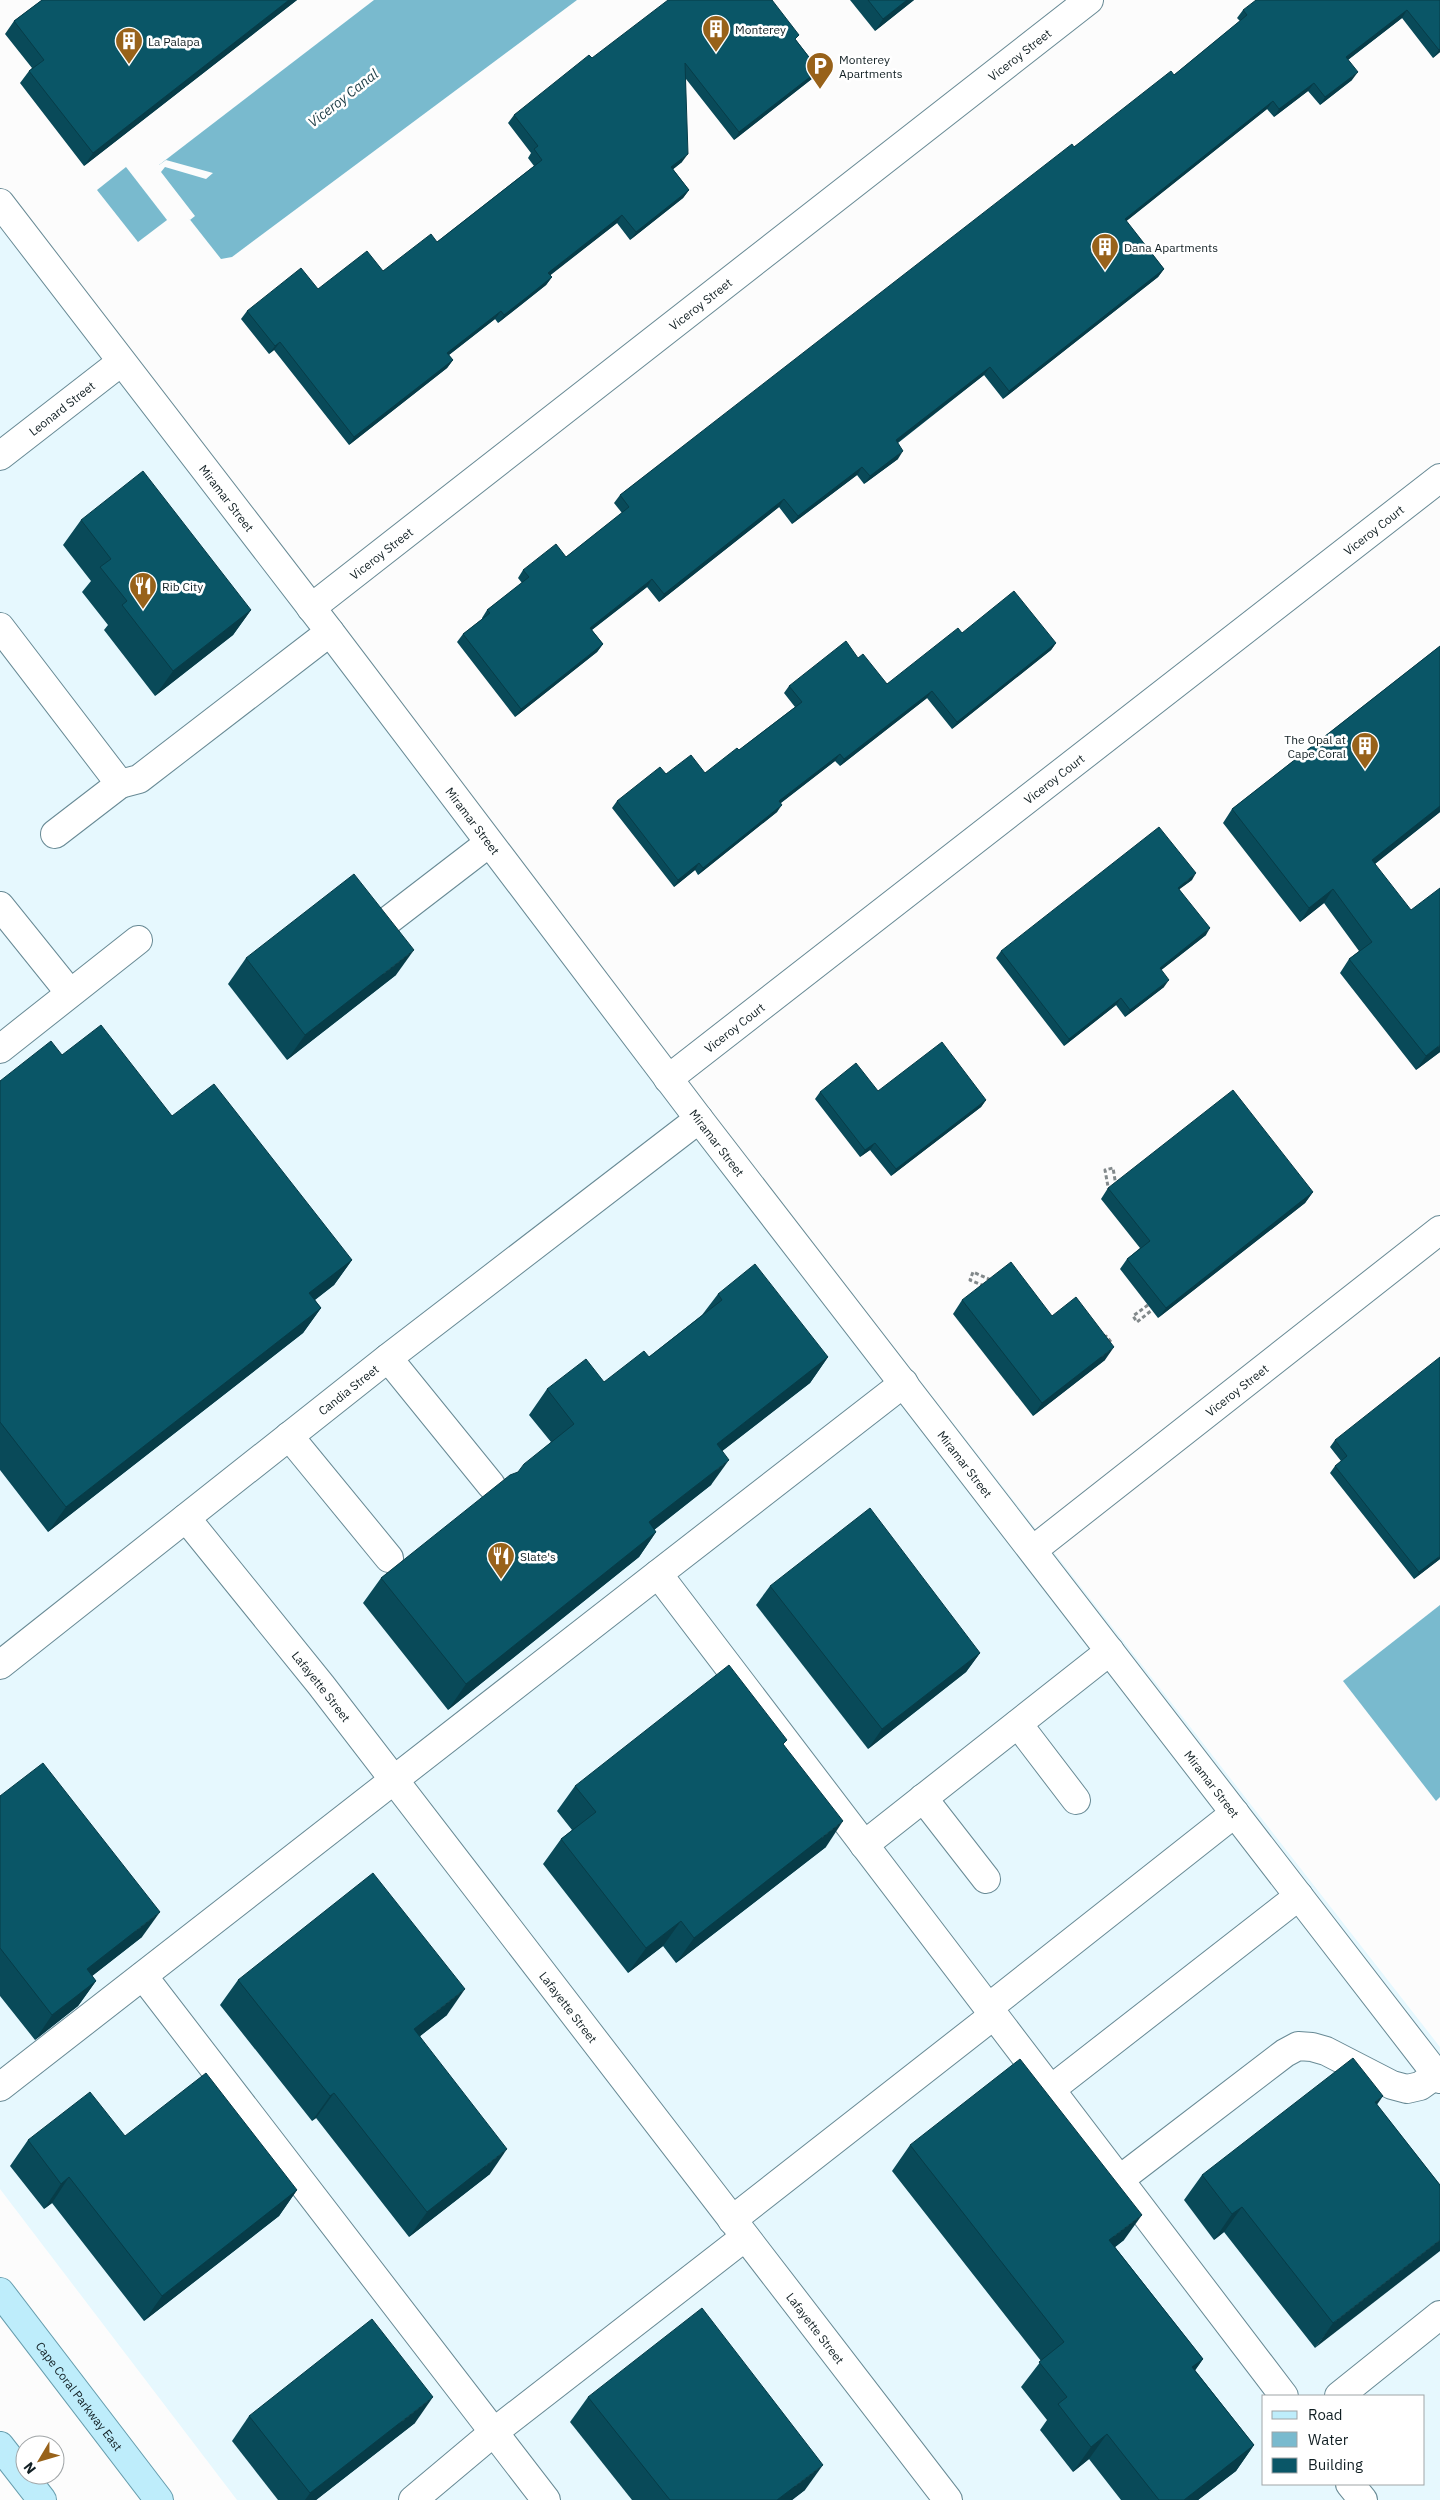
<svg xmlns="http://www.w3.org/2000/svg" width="1440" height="2500" viewBox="0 0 1440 2500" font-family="'IBM Plex Sans',sans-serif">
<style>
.built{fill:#e6f8fe;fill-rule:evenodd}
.water{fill:#79bace}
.pier{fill:#fcfcfc}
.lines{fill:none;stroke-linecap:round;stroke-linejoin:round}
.minor-casing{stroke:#688a95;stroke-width:30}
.major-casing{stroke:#669dad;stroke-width:30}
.path{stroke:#82898b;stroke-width:3;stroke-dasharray:4 2.5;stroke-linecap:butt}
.minor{stroke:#fff;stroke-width:28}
.major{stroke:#beedfb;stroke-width:28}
.wall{fill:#094a59}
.shaded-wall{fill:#073c48}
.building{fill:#0a5667;stroke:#073c48}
.labels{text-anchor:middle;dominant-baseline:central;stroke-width:5;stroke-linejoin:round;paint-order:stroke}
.poi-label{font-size:12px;fill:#111f23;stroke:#fff;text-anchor:start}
.street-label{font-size:12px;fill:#111f23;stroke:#fff}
.water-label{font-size:14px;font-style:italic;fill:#1a3a43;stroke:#fff}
</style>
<rect width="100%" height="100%" fill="#fcfcfc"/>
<!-- built -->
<path class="built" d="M0,196L552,909L1440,2047V2500H237L0,2189ZM1264,2396H1424V2484H1264Z"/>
<!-- water -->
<g class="water">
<path d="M374,0H577L232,257L221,259L154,174L159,165Z"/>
<path d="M126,167L167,220L138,242L97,190Z"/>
<path d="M1440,1605V1797L1436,1801L1343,1681Z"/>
</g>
<!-- pier -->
<path class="pier" d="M166,160L213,173L206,179L165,167L161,172L195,216L190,220L181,212L152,175L157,164L159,165Z"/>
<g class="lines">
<defs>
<g id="minor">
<path id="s1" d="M0,203L330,632L699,1119L1440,2079"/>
<path id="s2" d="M0,456L121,362"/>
<path id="s3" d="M311,608L1089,0"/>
<path d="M0,627L120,784L139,779L330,632"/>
<path d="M55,834L120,784"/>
<path d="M0,906L70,993"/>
<path d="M381,926L489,843"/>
<path d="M0,1049L138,940"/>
<path id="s4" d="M668,1079L1440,478"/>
<path d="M388,1358L491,1485"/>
<path d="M289,1436L389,1558"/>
<path id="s5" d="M186,1518L321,1685L948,2500"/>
<path id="s6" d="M1033,1550L1440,1230"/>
<path d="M658,1574L904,1383"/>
<path id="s7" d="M0,1665L388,1358L699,1119"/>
<path d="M1018,1724L1076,1800"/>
<path d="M923,1798L986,1879"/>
<path d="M864,1845L1110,1651"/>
<path d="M143,1976L546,2500"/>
<path d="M988,2008L1235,1813"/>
<path d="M0,2087L658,1574L1284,2396"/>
<path d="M1050,2090L1299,1896"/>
<path d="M1119,2180L1285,2053L1298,2046L1312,2047L1326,2051L1392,2085L1407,2089L1420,2086L1437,2074"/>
<path d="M732,2220L994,2015"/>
<path d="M1339,2396L1440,2315"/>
<path d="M1350,2484L1363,2500"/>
<path d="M413,2500L494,2432L745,2237"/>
</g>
<g id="major">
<path id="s8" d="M0,2292L159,2500"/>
<path d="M0,2446L42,2500"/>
</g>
</defs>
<!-- minor casing -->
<use href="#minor" class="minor-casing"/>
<!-- major casing -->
<use href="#major" class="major-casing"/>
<!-- path -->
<g class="path">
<path d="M1109,1192L1105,1170L1113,1168L1116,1186"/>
<path d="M984,1286L970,1280L973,1272L991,1280"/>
<path d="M1148,1305L1133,1316L1137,1322L1152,1310"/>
<path d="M1104,1338L1106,1336L1111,1342L1109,1344"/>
</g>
<!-- minor -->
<use href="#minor" class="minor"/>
<!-- major -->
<use href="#major" class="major"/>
</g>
<!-- wall -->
<g class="wall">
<path d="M42,0H297L84,166L20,83L29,71L32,68L5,34L14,21Z"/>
<path d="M850,0H914L875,31Z"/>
<path d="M1440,0V52L1433,58L1402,18L1348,60L1352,80L1320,105L1308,91L1274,117L1267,109L1126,221L1164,269L1158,277L1003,399L984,375L898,443V459L864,484L857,475L792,524L779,507L659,602L647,587L592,630L603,644L597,652L515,717L457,642L463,634L482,619V618L487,610L522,583L518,578L523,570L566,557L622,513L614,503L620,495L1074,147L1174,75L1240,21L1237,18L1243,10Z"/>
<path d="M796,40L819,70L813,78L734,140L686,79L682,162L673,169L689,190L683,198L630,240L617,223L550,275L552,277L546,285L521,305L498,323L495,319L449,355L453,360L447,368L349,445L274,350L269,354L241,319L247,311L318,289L383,271L437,242L534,166L528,158L531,153L508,123L514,115L592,58Z"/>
<path d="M81,520L251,610L233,635L155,696L104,630L108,625L82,592L91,581L63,545Z"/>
<path d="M962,633L1056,643L1051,650L952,729L927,698L840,766L835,761L781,803L777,812L698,875L695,870L674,887L612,808L617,801L666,774L705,773L739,750L795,707L784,693L789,686L858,658L887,684Z"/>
<path d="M1440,646V812L1375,864L1440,1052L1416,1070L1340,973L1349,959L1359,951L1324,903L1300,922L1223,823L1232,809Z"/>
<path d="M1192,880L1179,889L1206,935L1161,970L1164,987L1125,1017L1116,1005L1064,1046L996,958L1001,951Z"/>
<path d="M246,958L396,975L287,1060L228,984Z"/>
<path d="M62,1055L172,1116L352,1260L334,1285L315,1300L321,1308L303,1333L48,1532L0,1470V1081Z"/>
<path d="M878,1091L986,1100L981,1107L891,1176L870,1150L860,1157L815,1099L820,1092Z"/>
<path d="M1108,1188L1313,1192L1305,1203L1158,1318L1120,1269L1127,1259L1140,1248L1101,1199Z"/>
<path d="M718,1294L828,1357L810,1383L722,1451L711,1485L654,1530L656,1532L639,1557L448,1710L363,1603L381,1578L518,1472L551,1442L529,1415L547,1389L604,1382L649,1357L702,1315Z"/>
<path d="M962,1300L1052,1316L1105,1360L1033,1416L953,1314Z"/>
<path d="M1335,1440L1440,1559L1414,1579L1330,1473L1335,1466L1341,1461L1330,1447Z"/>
<path d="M770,1586L980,1653L966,1672L868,1749L756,1605Z"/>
<path d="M784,1745L826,1847L676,1963L663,1946L628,1973L543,1864L561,1839L572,1830L557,1811L575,1786Z"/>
<path d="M0,1796L142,1937L92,1976L96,1981L78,2006L35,2040L0,1996Z"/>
<path d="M238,1980L447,2015L420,2036L490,2174L409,2237L316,2118L312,2121L220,2005Z"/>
<path d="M1377,2105L1440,2185L1315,2348L1224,2232L1214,2240L1184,2200L1202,2175Z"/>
<path d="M125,2136L297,2190L279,2216L144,2321L52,2203L44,2209L10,2166L28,2140Z"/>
<path d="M910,2145L1124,2240L1115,2247L1203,2359L1195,2370L1254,2445L1236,2471L1198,2500H1121L1089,2459L1073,2472L1040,2430L1047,2420L1021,2387L1041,2361L892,2171Z"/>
<path d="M588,2397L805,2490L792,2500H632L570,2422Z"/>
<path d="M249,2416L415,2423L316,2500H278L232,2441Z"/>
</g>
<!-- shaded-wall -->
<g class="shaded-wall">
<path d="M289,0H297L84,166L93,153Z"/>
<path d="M907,0H914L875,31L883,19Z"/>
<path d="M1407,10L1402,18L1341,65L1346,57Z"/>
<path d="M1440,49V52L1433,58L1439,50Z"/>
<path d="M819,70L813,78L734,140L739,132Z"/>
<path d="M1358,72L1352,80L1320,105L1325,97Z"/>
<path d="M1314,83L1308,91L1274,117L1279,109Z"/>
<path d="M1273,101L1267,109L1119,227L1125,219Z"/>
<path d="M688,154L682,162L666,175L671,167Z"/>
<path d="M689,190L683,198L630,240L636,232Z"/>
<path d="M622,215L617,223L543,281L548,273Z"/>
<path d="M1164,269L1158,277L1003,399L1009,391Z"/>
<path d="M552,277L546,285L498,323L504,315Z"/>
<path d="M501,311L495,319L441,361L447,353Z"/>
<path d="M280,342L274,350L269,354L275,346Z"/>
<path d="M453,360L447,368L349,445L354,437Z"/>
<path d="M990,367L984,375L890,448L896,440Z"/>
<path d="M903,451L898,459L864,484L870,476Z"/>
<path d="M862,467L857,475L792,524L798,516Z"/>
<path d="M784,499L779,507L659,602L664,594Z"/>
<path d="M652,579L647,587L585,635L590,628Z"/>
<path d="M251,610L233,635L155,696L173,671Z"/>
<path d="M1056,643L1051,650L952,729L957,722Z"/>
<path d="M603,644L597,652L515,717L521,709Z"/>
<path d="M932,691L927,698L840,766L844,759Z"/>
<path d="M840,754L835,761L774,808L779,801Z"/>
<path d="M782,805L777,812L698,875L703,868Z"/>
<path d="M1440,806V812L1362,874L1372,860Z"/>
<path d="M699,863L695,870L674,887L678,880Z"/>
<path d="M1196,873L1192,880L1173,894L1178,888Z"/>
<path d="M1333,889L1324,903L1300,922L1309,908Z"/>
<path d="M1210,928L1206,935L1155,975L1160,968Z"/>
<path d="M414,950L396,975L287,1060L305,1035Z"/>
<path d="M1169,980L1164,987L1125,1017L1130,1010Z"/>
<path d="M1121,998L1116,1005L1064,1046L1069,1039Z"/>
<path d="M1440,1045V1052L1416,1070L1426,1056Z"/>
<path d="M986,1100L981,1107L891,1176L896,1169Z"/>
<path d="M875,1143L870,1150L860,1157L865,1150Z"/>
<path d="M1313,1192L1305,1203L1158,1318L1166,1308Z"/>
<path d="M352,1260L334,1285L291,1318L309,1293Z"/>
<path d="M321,1308L303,1333L48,1532L66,1507Z"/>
<path d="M1114,1347L1105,1360L1033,1416L1042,1403Z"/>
<path d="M828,1357L810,1383L699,1469L717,1444Z"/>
<path d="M729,1460L711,1485L631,1548L649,1522Z"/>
<path d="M656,1532L639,1557L448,1710L466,1684Z"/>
<path d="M1440,1556V1559L1414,1579L1419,1572Z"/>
<path d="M980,1653L966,1672L868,1749L882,1729Z"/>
<path d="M843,1821L826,1847L676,1963L694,1938Z"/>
<path d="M160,1912L142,1937L69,1994L87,1969Z"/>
<path d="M681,1921L663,1946L628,1973L646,1948Z"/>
<path d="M96,1981L78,2006L35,2040L52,2015Z"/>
<path d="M465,1989L447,2015L396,2055L414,2029Z"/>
<path d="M334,2093L316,2118L312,2121L330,2096Z"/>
<path d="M1383,2096L1365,2122L1375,2102Z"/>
<path d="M507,2149L490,2174L409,2237L427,2212Z"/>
<path d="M69,2177L52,2203L44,2209L61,2184Z"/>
<path d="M297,2190L279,2216L144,2321L162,2296Z"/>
<path d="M1242,2207L1224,2232L1214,2240L1232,2214Z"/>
<path d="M1142,2215L1124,2240L1092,2265L1109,2240Z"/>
<path d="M1440,2240V2251L1315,2348L1333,2323Z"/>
<path d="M1203,2359L1185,2385L1192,2367Z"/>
<path d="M433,2397L415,2423L316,2500H305L310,2493Z"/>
<path d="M1107,2434L1089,2459L1073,2472L1091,2447Z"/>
<path d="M1254,2445L1236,2471L1198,2500H1184Z"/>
<path d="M823,2465L805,2490L792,2500H777Z"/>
</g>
<!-- building -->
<g class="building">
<path d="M42,0H289L93,153L29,71L44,60L14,21Z"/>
<path d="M668,0H772L799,35L795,39L819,70L739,132L685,63L688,154L671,167L689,190L636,232L622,215L548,273L552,277L527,297L504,315L501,311L447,353L453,360L354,437L280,342L275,346L247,311L301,268L318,289L367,251L383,271L431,234L437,242L542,160L534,149L538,146L514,115L589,55L592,58Z"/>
<path d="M868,0H907L883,19Z"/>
<path d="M1256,0H1440V49L1439,50L1407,10L1346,57L1358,72L1325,97L1314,83L1279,109L1273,101L1125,219L1164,269L1009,391L990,367L896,440L903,451L870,476L862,467L798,516L784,499L664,594L652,579L590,628L603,644L521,709L463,634L490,613L487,610L529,577L523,570L556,544L566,557L629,507L620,495L1072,144L1074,147L1171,71L1174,75L1247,15L1243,10Z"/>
<path d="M143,471L251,610L173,671L122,605L127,601L100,567L111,559L81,520Z"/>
<path d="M1014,591L1056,643L957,722L932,691L844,759L840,754L779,801L782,805L703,868L699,863L678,880L617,801L660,767L666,774L691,755L705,773L737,748L739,750L802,702L789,686L846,641L858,658L863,654L887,684L958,628L962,633Z"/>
<path d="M1440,646V806L1372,860L1411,910L1440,888V1045L1426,1056L1349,959L1372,942L1333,889L1309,908L1232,809Z"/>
<path d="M1159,827L1196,873L1178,888L1210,928L1160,968L1169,980L1130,1010L1121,998L1069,1039L1001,951Z"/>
<path d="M354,874L414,950L305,1035L246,958Z"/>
<path d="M101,1025L172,1116L214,1084L352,1260L309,1293L321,1308L66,1507L0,1422V1081L51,1041L62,1055Z"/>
<path d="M942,1042L986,1100L896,1169L875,1143L865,1150L820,1092L856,1063L878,1091Z"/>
<path d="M1233,1090L1313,1192L1166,1308L1127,1259L1150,1241L1108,1188Z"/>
<path d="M1011,1262L1052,1316L1076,1297L1114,1347L1042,1403L962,1300Z"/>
<path d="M755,1264L828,1357L717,1444L729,1460L649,1522L656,1532L466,1684L381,1578L510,1475L518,1472L524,1464L574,1424L547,1389L586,1359L604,1382L644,1351L649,1357L722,1300L718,1294Z"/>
<path d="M1440,1357V1556L1419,1572L1335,1466L1347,1456L1335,1440Z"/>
<path d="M870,1508L980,1653L882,1729L770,1586Z"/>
<path d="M729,1665L787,1740L783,1744L843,1821L694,1938L681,1921L646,1948L561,1839L596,1812L575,1786Z"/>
<path d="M43,1763L160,1912L87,1969L96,1981L52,2015L0,1948V1796Z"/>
<path d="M373,1873L465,1989L414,2029L507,2149L427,2212L334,2093L330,2096L238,1980Z"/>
<path d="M1353,2058L1383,2096L1375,2102L1440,2185V2240L1333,2323L1242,2207L1232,2214L1202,2175Z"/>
<path d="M1020,2059L1142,2215L1109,2240L1203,2359L1192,2367L1254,2445L1184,2500H1159L1107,2434L1091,2447L1058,2404L1067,2397L1039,2362L1064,2342L910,2145Z"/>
<path d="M206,2073L297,2190L162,2296L69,2177L61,2184L28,2140L90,2092L125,2136Z"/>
<path d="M702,2308L823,2465L777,2500H670L588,2397Z"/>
<path d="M372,2319L433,2397L310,2493L249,2416Z"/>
</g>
<!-- icons -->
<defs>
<symbol id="building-pin" viewBox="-11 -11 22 30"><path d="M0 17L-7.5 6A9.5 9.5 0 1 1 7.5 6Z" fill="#98621a" stroke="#fff"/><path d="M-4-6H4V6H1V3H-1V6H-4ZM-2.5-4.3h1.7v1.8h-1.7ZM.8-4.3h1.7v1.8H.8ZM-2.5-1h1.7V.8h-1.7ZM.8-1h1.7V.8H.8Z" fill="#fff"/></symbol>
<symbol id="parking-pin" viewBox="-11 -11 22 30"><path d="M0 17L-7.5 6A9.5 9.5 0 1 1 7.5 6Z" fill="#98621a" stroke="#fff"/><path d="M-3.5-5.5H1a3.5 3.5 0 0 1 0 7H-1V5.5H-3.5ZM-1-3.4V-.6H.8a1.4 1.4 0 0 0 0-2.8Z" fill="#fff"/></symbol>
<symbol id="restaurant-pin" viewBox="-11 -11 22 30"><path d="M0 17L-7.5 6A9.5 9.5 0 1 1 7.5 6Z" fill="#98621a" stroke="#fff"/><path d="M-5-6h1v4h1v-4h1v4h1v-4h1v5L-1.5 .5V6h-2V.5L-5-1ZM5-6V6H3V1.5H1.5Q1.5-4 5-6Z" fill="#fff"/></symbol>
</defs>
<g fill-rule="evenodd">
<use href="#building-pin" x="700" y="13" width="32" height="43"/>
<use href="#building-pin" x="113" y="25" width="32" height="43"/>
<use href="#parking-pin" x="804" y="50" width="32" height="43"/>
<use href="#building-pin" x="1089" y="231" width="32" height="43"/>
<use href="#restaurant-pin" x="127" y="570" width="32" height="43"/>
<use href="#building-pin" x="1349" y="730" width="32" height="43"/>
<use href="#restaurant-pin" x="485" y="1540" width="32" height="43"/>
</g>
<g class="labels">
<!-- poi labels -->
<g class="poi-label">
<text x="735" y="29">Monterey</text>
<text x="148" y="41">La Palapa</text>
<text x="839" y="59">Monterey<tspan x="839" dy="14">Apartments</tspan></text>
<text x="1124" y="247">Dana Apartments</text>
<text x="162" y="586">Rib City</text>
<text x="1346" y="739" text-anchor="end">The Opal at<tspan x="1346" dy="14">Cape Coral</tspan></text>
<text x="520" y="1556">Slate's</text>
</g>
<!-- street labels -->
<g class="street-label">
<text stroke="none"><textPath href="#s3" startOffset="899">Viceroy Street</textPath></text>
<text stroke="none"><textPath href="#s3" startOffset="494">Viceroy Street</textPath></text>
<text stroke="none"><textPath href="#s2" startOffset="78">Leonard Street</textPath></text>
<text stroke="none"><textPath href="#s1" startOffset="372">Miramar Street</textPath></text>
<text stroke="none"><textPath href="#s4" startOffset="894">Viceroy Court</textPath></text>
<text stroke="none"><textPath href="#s3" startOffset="89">Viceroy Street</textPath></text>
<text stroke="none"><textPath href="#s4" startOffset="489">Viceroy Court</textPath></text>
<text stroke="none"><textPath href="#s1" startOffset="778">Miramar Street</textPath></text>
<text stroke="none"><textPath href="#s4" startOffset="84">Viceroy Court</textPath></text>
<text stroke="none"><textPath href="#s1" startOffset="1182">Miramar Street</textPath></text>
<text stroke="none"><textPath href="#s7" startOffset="444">Candia Street</textPath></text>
<text stroke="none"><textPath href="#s6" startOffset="259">Viceroy Street</textPath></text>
<text stroke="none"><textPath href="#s1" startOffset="1588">Miramar Street</textPath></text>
<text stroke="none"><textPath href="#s5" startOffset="216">Lafayette Street</textPath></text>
<text stroke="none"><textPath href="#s1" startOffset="1992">Miramar Street</textPath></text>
<text stroke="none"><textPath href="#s5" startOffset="621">Lafayette Street</textPath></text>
<text stroke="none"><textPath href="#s5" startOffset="1026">Lafayette Street</textPath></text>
<text stroke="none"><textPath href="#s8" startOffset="131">Cape Coral Parkway East</textPath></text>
</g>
<!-- water labels -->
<g class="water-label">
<text transform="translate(343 98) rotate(-38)">Viceroy Canal</text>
</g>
</g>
<!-- legend -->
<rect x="1262" y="2395" width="162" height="90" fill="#ffffff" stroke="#a0a5a7"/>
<rect x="1272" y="2411" width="25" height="8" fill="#beedfb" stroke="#a0a5a7"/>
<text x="1308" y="2420" font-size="15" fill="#111f23">Road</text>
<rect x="1272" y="2432" width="25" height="15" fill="#79bace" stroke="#a0a5a7"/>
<text x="1308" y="2445" font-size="15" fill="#111f23">Water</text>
<rect x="1272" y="2458" width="25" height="15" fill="#0a5667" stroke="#a0a5a7"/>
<text x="1308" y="2470" font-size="15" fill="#111f23">Building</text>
<!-- north arrow -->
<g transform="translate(40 2460) rotate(232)"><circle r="24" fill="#ffffff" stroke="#a0a5a7"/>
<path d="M0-4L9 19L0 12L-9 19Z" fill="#98621a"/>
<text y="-8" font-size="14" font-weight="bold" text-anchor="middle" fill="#111f23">N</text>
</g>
</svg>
